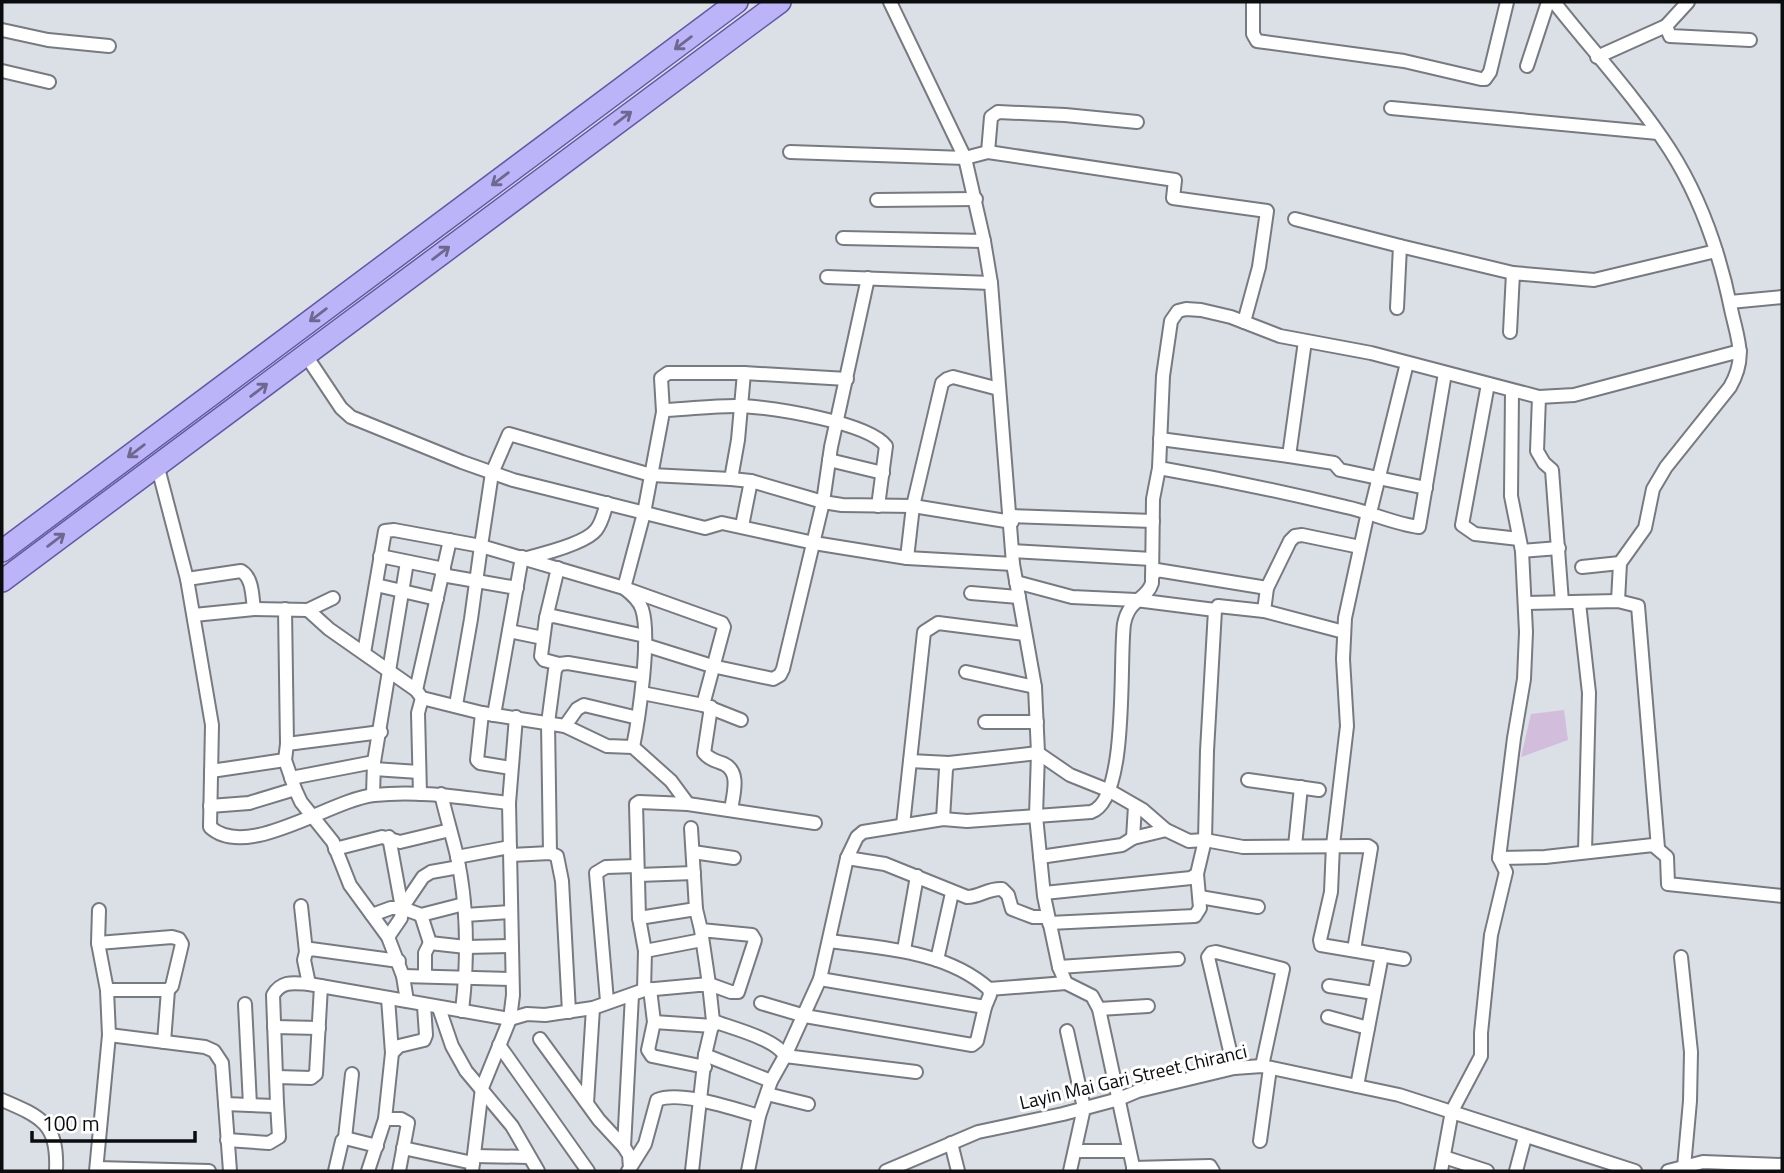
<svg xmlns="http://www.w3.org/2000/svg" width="1784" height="1173" viewBox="0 0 1784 1173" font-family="'Titillium Web',sans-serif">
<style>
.green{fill:#d3bddd}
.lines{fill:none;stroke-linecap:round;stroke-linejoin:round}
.minor-casing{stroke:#777a80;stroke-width:16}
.primary-casing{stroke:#6159a4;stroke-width:24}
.minor{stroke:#fff;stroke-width:12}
.primary{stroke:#bcb4f8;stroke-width:21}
.oneway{stroke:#6c688f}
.labels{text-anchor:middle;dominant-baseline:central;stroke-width:6;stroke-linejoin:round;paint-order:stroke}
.street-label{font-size:19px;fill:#0b0c0e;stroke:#fff}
</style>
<rect width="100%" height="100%" fill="#dbdfe6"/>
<!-- green -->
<path class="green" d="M1564,710L1568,740L1521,757L1531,714Z"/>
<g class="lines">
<defs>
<g id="minor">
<path d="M890,2L965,158L984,241L991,283L1013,564L1035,687L1038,753L1036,816L1044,896L1059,967L1066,983L1092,996L1099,1009L1134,1171"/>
<path d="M1253,2V34L1257,41L1404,61L1481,79H1485L1490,72L1507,2"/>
<path d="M1554,2C1591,49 1637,99 1670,150C1700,197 1720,255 1731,309C1738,341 1747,357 1730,387L1666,467L1653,489L1645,528L1620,563L1618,601"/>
<path d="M1688,2L1666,26L1670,36L1750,40"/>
<path d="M2,30L48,40L109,46"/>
<path d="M1597,57L1666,26"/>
<path d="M1527,66L1548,2"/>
<path d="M2,71L49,82"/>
<path d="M1391,108L1658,133"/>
<path d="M790,152L965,158L988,152L1175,180L1173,198L1267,211L1259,267L1244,322"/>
<path d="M988,152L991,117L998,112L1065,115L1137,122"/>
<path d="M877,200L976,199"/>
<path d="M1295,219L1400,246"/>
<path d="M843,238L984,241"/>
<path d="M827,277L991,283"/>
<path d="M1730,302L1782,297"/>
<path d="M1397,308L1400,246L1513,273"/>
<path d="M1510,332L1513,273L1594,280L1716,251"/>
<path d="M305,354L341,408L351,417L462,462L513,480L705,528L722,523L814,543L907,558L1013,564"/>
<path d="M1488,384L1462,525L1475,534L1519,539"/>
<path d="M1539,397L1537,451L1544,463L1552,470L1562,602"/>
<path d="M663,412L661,378L668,373H744L847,379"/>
<path d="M1160,439L1289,456L1305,341"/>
<path d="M1289,456L1334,463L1340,470L1426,488"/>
<path d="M829,460L883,473"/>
<path d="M157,464L187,579L212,725L210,827C247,861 330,800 374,795C420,790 464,798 509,803"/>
<path d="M1159,468C1222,479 1284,492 1346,507C1370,512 1394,524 1419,527L1445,373"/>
<path d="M731,479L738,440L744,373"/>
<path d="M1368,512L1345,618L1343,659L1347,726L1333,845L1331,892L1320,940L1321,945L1404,959"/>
<path d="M1370,513L1407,363"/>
<path d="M1011,516L1153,521"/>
<path d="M742,526L751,481"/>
<path d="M1013,551L1152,559"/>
<path d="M1522,551L1559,548"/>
<path d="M380,556L444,569"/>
<path d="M527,558C543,554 586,543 596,530C602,523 604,512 607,503"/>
<path d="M907,558L913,506L942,383L947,379L953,377L999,389"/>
<path d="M1582,567L1620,563"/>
<path d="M442,575L517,588"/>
<path d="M1152,576L1157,570L1267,588"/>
<path d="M187,579L241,571C253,578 252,596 254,609"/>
<path d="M1016,582L1072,597L1136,600L1215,610"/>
<path d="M376,585L437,599"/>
<path d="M971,593L1019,597"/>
<path d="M1526,603L1618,601L1638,606L1658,848"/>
<path d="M1579,603L1589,693L1585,852"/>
<path d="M285,609L287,744L285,760L295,789L301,802L333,842L350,885L388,937L403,976L407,1001"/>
<path d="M308,610L329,629L416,690L422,698L482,713L565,726L607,746L633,747L671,781L688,804"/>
<path d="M1264,611L1267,588L1290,541L1295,536L1302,535L1360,547"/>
<path d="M194,615L254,609L308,610L333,598"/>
<path d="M546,618L558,568"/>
<path d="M509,631L543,638"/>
<path d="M645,645L712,666L773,679L780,675L783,669L823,502L831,447L868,278"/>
<path d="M364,653L385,531L394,530L481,546L471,619L456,705"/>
<path d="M559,664L544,660L541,656L546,618L553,616L645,636"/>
<path d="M966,672L1035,687"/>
<path d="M416,690L450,540"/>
<path d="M642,693L703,705L741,720"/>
<path d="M703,705L724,627L722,623L624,588L481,546L492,473L509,434L651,475L731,479L751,481L823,502L842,505L913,506L1012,522"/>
<path d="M711,707L704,753C709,759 716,761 724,764C741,772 733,795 731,810"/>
<path d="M482,713L477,760L480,763L511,768"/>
<path d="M494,715L522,557"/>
<path d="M985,722H1037"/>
<path d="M565,726L577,709L584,705L638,718"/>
<path d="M287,744L381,732"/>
<path d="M633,747C639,717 651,636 642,609C639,600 632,594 624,588L644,513L663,412L666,410C691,409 717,405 742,406C773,408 868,422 886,446L878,506"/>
<path d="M910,761L949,763"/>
<path d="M374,769L419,772"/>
<path d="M211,771L285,760"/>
<path d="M291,778L374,762"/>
<path d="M1248,780L1319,790"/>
<path d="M420,794L418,713L422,698"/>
<path d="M441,794C446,815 452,835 457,856C468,907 468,960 462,1011"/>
<path d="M373,795L374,762L407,562"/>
<path d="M210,806L249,803L295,789"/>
<path d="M943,819L946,769L949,763L1038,753L1070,775L1110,791L1143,810L1166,830L1189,841L1205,840L1243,847L1368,846L1371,848L1354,950"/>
<path d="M903,825L924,632L938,623L1025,634"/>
<path d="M691,828L696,909L701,930L709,984L731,992H738L755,940L752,935L701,930"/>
<path d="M389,837L402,908"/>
<path d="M1133,838L1135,806"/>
<path d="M1295,846L1301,787"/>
<path d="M335,849L382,837L400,842L450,830"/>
<path d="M693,852L734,858"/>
<path d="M550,853L548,723L555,670L559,664L568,663L643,676"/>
<path d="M511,855L550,853L557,856L562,881L569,1012"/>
<path d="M457,857L510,847"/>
<path d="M1040,857L1122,845L1133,838L1166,830"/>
<path d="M847,858L885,864L967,897C980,897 988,888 1002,889L1008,895L1012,909L1033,917H1048"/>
<path d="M1499,858L1545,857L1653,845L1667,857L1668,884L1782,896"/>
<path d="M638,875L694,873"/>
<path d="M1044,893L1191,878L1197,874L1205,840L1207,751L1215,610L1218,606L1264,611L1344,632"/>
<path d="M1200,897L1258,907"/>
<path d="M301,906L306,952"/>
<path d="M372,915L391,908H402L421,915L464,904"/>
<path d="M421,915L430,943"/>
<path d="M465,915L511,912"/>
<path d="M639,918L696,909"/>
<path d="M1049,923L1195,916L1200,908L1197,874"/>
<path d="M388,937L401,918L402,908L423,877L431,872L459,867"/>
<path d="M98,943L172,937L179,939L182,944L172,986L168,990H107"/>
<path d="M904,950L917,876"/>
<path d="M645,951L702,940"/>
<path d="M1681,957L1691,1052L1690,1101L1684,1167"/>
<path d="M937,960L952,893"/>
<path d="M1059,967L1178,959"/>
<path d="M403,976L512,979"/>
<path d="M425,976V953L430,943L466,947L512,946"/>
<path d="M820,979L985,1007L990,995L989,989C947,951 882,948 829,941"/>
<path d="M309,984L304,960L306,952L311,949L399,961"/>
<path d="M1329,986L1374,993"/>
<path d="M650,989L654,1022L648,1050L652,1056L705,1067"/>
<path d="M989,989L1066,983"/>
<path d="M644,990L645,951L639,918L636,804L639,802L688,804L815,823"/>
<path d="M388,998L392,1053"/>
<path d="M607,1001L596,873L606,867L637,866"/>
<path d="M761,1003L805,1016L972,1045L977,1041L985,1007"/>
<path d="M245,1004L250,1105"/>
<path d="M439,1008L452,1046L466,1071L512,1126L538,1171"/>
<path d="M1099,1009L1148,1006"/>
<path d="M1328,1017L1368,1028"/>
<path d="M713,1021C732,1028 776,1039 785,1056L916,1072"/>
<path d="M654,1022L713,1026"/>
<path d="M274,1027L319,1028"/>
<path d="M1067,1031L1084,1108L1070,1171"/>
<path d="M109,1035L205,1047L214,1051L222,1063L230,1171"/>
<path d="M540,1039L599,1120L624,1147L629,1155L630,1168L628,1171"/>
<path d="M164,1042L168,990"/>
<path d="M499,1045L588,1171"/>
<path d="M705,1055L771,1081"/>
<path d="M1234,1068L1208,957L1211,953L1216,952L1283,969L1262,1066"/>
<path d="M277,1077L311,1078L316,1074L321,986"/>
<path d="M1357,1086L1382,955"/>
<path d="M767,1094L808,1104"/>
<path d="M2,1100C42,1117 58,1124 56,1171"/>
<path d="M587,1103L593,1008"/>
<path d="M225,1104L274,1106L277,1103L273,995C282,980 294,983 309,984L510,1019L527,1014L545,1015L593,1008L644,990L709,984L713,1021L705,1055L692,1171"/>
<path d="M385,1119H401L408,1123L399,1171"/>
<path d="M345,1138L352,1074"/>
<path d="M227,1140L269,1143L279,1137L277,1103"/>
<path d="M1260,1141L1270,1068"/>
<path d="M951,1143L958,1171"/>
<path d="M624,1147L632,995"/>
<path d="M403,1148L473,1163"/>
<path d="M1075,1151H1128"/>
<path d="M474,1156L529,1157"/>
<path d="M1444,1157L1487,1171"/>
<path d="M97,1168L209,1171"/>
<path d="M630,1168L645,1144L657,1100C680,1090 734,1109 759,1116"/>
<path d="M1133,1168L1210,1166L1213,1171"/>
<path d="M96,1171L109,1035L107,990L98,943L99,910"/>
<path d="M335,1171L342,1141L345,1138L377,1146"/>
<path d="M368,1171L385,1119L392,1053L399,1046L424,1040L426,1035L424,1006"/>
<path d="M472,1171L482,1088L510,1019L513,995L509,803L516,717"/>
<path d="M748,1171L759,1116L771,1081L785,1056L820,979L847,858L857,837L863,832L943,819L967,821L1091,812C1129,800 1119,660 1124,624C1129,598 1147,600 1152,583L1153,499L1159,468L1163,376L1171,321L1178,311L1186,309L1201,310L1231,317L1280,336L1371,353L1539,397L1574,395L1740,351"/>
<path d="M886,1171L978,1132L1063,1114L1119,1099L1138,1091L1234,1068L1262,1066L1399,1095L1635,1171"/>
<path d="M1441,1171L1452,1111L1481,1056V1033L1491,935L1506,872L1499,858L1514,738L1524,679L1526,632L1522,551L1511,496L1512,391"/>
<path d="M1516,1171L1525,1137"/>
<path d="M1668,1171L1703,1162L1782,1165"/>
</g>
<g id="primary">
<path d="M2,551L737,2"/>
<path d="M2,581L780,2"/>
</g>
</defs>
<!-- minor casing -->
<use href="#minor" class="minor-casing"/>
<!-- primary casing -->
<use href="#primary" class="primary-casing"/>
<!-- minor -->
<use href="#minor" class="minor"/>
<!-- primary -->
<use href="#primary" class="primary"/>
</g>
<!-- one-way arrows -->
<defs><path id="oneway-shaft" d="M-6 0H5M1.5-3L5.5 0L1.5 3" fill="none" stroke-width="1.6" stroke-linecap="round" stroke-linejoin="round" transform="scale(1.75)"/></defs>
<g class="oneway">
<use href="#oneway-shaft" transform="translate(683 43) rotate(143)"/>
<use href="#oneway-shaft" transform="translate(623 118) rotate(-37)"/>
<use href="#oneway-shaft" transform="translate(500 179) rotate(143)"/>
<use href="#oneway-shaft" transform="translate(441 253) rotate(-37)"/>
<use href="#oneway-shaft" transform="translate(318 315) rotate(143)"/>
<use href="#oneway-shaft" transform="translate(259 390) rotate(-38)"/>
<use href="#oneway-shaft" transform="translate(136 451) rotate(143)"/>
<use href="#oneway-shaft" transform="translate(56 540) rotate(-37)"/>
</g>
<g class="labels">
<!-- street labels -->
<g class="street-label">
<text transform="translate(1133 1076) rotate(-13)">Layin Mai Gari Street Chiranci</text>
</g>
</g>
<!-- border -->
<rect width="1784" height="1173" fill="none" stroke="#0b0c0e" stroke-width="7"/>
<!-- scale -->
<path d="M32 1131v10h163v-10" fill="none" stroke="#0b0c0e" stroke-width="3.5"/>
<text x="42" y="1131" font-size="21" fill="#0b0c0e" stroke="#ffffff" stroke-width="5" paint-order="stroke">100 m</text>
</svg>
